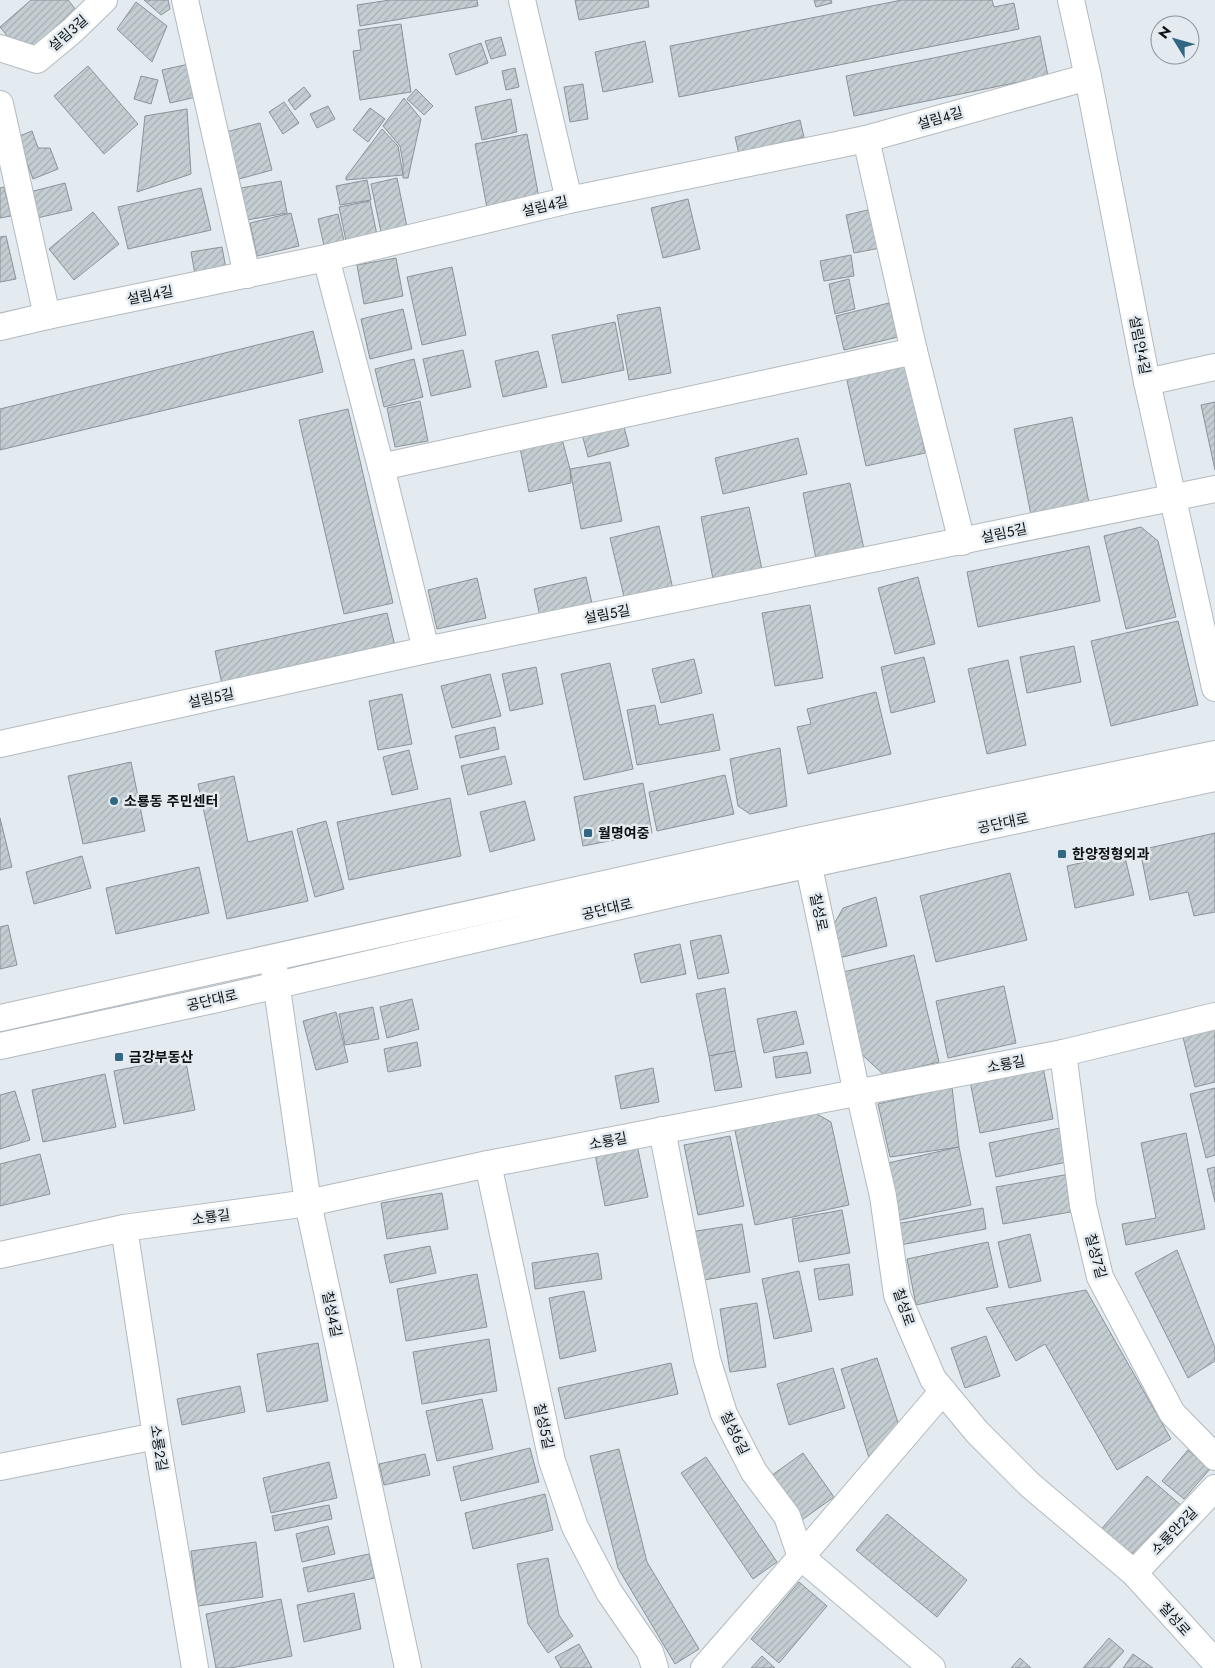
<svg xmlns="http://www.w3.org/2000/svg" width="1215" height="1668" viewBox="0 0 1215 1668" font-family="Jost,'Noto Sans KR',sans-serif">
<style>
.building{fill:url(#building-hatch);stroke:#8b9398}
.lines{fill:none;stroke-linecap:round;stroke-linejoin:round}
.minor-casing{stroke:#b2bac0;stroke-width:28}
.minor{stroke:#fff;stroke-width:26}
.poi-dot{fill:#326783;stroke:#e3ebf1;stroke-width:2}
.labels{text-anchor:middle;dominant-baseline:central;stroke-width:5;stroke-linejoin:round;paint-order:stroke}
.street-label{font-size:14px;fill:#0f1214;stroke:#e3ebf1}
.poi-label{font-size:14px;font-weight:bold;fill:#0f1214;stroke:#e3ebf1;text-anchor:start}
</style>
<defs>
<pattern id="building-hatch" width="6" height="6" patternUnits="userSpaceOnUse" patternTransform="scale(1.25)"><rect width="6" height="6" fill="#c4cdd2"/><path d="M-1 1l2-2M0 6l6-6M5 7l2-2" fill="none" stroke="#a7afb3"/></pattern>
</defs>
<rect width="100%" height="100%" fill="#e3ebf1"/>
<!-- building -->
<g class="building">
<path d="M31,0H68L81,16L42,51L17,48L0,27Z"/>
<path d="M144,0H168L170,9L161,15Z"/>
<path d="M390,0H477L478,6L360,26L357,5Z"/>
<path d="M575,0H648L649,7L579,20Z"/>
<path d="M814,0H831L832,3L816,7Z"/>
<path d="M902,0H992L994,7L1014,3L1019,29L679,97L670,46Z"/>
<path d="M136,2L167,26L152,62L117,29Z"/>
<path d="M401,24L411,92L360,100L353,51L361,50L358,30Z"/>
<path d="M1040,36L1048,76L854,116L846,76Z"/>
<path d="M501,37L506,55L491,59L485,41Z"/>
<path d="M645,41L653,82L603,92L595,52Z"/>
<path d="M481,43L488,63L456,75L449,54Z"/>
<path d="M189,64L196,97L170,103L162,70Z"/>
<path d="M88,66L138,124L104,154L54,96Z"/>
<path d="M515,68L519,87L506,90L502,71Z"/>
<path d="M141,76L158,80L151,104L134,99Z"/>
<path d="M583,84L588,119L570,122L564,87Z"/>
<path d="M304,87L311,96L295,110L288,100Z"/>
<path d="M416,89L433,106L424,115L407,99Z"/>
<path d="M404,98L421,119L408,178H403V163L400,146L383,126Z"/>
<path d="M511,99L517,132L482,140L475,107Z"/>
<path d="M284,102L299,123L283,134L269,112Z"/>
<path d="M328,106L335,119L317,128L310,114Z"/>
<path d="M370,108L385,119L368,142L353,130Z"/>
<path d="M187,109L191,174L137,192L145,116Z"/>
<path d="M800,120L804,137L739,154L735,137Z"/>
<path d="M260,123L272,170L239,179L226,132Z"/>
<path d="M382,129L398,146L403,175L346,180V177Z"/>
<path d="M32,131L38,148H50L58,169L33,179L17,137Z"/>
<path d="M527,134L539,198L487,208L475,144Z"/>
<path d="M397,178L407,227L381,232L371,184Z"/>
<path d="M367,180L371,200L340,205L336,186Z"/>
<path d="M281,181L287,213L247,220L241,188Z"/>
<path d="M65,183L72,210L37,218L30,192Z"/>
<path d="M4,187L11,216L0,218V188Z"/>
<path d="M201,188L211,230L128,249L118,207Z"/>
<path d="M688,199L700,249L663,258L651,208Z"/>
<path d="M370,201L377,235L346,241L339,207Z"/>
<path d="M872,209L880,248L854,253L846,215Z"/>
<path d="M93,212L119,244L74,280L49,249Z"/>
<path d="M291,213L299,246L257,256L250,223Z"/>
<path d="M338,214L345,245L325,250L318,219Z"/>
<path d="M6,236L16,279L0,282V237Z"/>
<path d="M222,247L227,274L196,280L191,252Z"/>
<path d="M851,255L854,276L824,281L820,261Z"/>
<path d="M396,258L403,296L364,304L357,265Z"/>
<path d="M452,267L466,335L422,345L407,277Z"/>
<path d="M849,279L855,309L835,314L829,284Z"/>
<path d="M889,303L898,337L844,350L836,316Z"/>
<path d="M660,307L671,373L629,380L617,315Z"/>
<path d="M403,309L412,349L370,359L361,319Z"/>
<path d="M615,322L624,370L562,383L552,335Z"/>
<path d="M313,331L323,372L0,450V409Z"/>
<path d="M463,350L471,387L431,396L423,359Z"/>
<path d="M538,351L547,387L503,397L495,361Z"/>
<path d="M414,359L423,397L384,407L375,369Z"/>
<path d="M906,363L925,453L866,466L846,376Z"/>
<path d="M420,401L428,441L395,447L387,408Z"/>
<path d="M1215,402V470L1201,405Z"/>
<path d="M348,409L393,603L344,614L299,420Z"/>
<path d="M1072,417L1090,508L1032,520L1014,429Z"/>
<path d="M623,423L629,446L588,457L582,434Z"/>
<path d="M798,438L807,474L723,494L715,458Z"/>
<path d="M562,439L570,469L571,483L529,492L520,448Z"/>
<path d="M610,462L622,521L581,529L570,469Z"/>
<path d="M850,483L865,554L817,564L803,493Z"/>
<path d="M749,507L764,579L715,589L701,517Z"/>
<path d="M659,526L674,594L626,605L610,538Z"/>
<path d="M1141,527L1158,541L1176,617L1126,629L1104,536Z"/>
<path d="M1089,546L1100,601L978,627L967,572Z"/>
<path d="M586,577L593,608L541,621L534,589Z"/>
<path d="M918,577L935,644L895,654L878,588Z"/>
<path d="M477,578L486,618L437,629L428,590Z"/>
<path d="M810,605L823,678L775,686L762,613Z"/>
<path d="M387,613L395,646L222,684L215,651Z"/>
<path d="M1178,621L1198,705L1111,726L1091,641Z"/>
<path d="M1074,646L1081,682L1027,693L1020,657Z"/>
<path d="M924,657L935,702L891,713L881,667Z"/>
<path d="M694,659L702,693L661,703L652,669Z"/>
<path d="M1008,660L1026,745L987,754L968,669Z"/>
<path d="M610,663L633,769L584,780L561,674Z"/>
<path d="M536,667L543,704L510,711L502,674Z"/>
<path d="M490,674L501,716L452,728L441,686Z"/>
<path d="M876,692L891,754L808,774L797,727L811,724L807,709Z"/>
<path d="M402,694L412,744L378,750L369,701Z"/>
<path d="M655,705L659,725L713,714L720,750L637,765L627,710Z"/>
<path d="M495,727L499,749L460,758L455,736Z"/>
<path d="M780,748L787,806L750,814L738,806L730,759Z"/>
<path d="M409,750L418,789L392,795L383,757Z"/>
<path d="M505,756L512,784L468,795L461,766Z"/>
<path d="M131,762L145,831L83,844L68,776Z"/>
<path d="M725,775L734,814L657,831L649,792Z"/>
<path d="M234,776L248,842L292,831L308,901L227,919L198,784Z"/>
<path d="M643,783L652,833L583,846L574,797Z"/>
<path d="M450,798L461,856L349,880L337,822Z"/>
<path d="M525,801L535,840L490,852L480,812Z"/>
<path d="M0,818L12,867L0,870Z"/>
<path d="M326,821L344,889L315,897L297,829Z"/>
<path d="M1215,833V912L1194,916L1188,892L1150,900L1140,850Z"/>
<path d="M1124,853L1134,895L1075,908L1067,866Z"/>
<path d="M82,856L91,888L34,904L26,872Z"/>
<path d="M199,867L209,913L116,934L106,888Z"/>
<path d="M1010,873L1027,940L936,962L920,896Z"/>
<path d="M876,897L887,946L835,959L832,928L843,908Z"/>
<path d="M8,925L17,965L0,969V927Z"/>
<path d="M721,935L729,973L698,979L690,941Z"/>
<path d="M680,944L686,974L641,983L634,954Z"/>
<path d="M914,955L939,1062L884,1075L857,1050L839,973Z"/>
<path d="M1004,986L1016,1043L948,1058L936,1001Z"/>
<path d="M725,988L735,1051L709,1056L696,994Z"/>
<path d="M412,999L419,1029L387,1038L380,1007Z"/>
<path d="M373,1007L379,1039L345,1045L339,1014Z"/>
<path d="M796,1011L804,1044L764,1053L757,1019Z"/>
<path d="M336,1012L348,1062L316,1070L303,1021Z"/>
<path d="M1215,1024V1082L1195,1087L1182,1033Z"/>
<path d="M417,1042L421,1066L388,1072L384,1049Z"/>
<path d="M735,1051L742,1087L715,1091L709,1056Z"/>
<path d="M807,1052L811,1073L776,1078L773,1057Z"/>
<path d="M185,1057L195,1110L124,1124L114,1071Z"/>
<path d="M1043,1067L1053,1119L980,1133L970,1081Z"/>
<path d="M653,1068L659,1102L621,1109L615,1076Z"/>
<path d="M105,1074L116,1127L43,1142L32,1090Z"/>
<path d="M952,1087L959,1147L890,1157L878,1104Z"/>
<path d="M1215,1088V1155L1206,1158L1190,1094Z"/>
<path d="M15,1091L30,1140L0,1149V1095Z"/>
<path d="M810,1110L831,1122L849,1205L755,1225L734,1126Z"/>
<path d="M1060,1128L1067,1162L996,1177L989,1143Z"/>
<path d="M1186,1133L1205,1229L1126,1245L1122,1224L1156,1218L1141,1143Z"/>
<path d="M730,1136L744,1206L698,1215L684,1145Z"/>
<path d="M637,1145L648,1197L605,1206L595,1154Z"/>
<path d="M959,1147L971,1205L900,1220L888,1163Z"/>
<path d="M40,1154L50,1194L0,1206V1164Z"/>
<path d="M1215,1167V1202L1207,1169Z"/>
<path d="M1070,1174L1076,1211L1003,1224L996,1187Z"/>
<path d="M442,1193L448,1229L387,1239L381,1203Z"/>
<path d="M983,1208L986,1229L900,1245L896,1224Z"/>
<path d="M842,1210L850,1253L799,1262L792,1219Z"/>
<path d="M742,1224L750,1272L698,1281L690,1232Z"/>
<path d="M1030,1234L1041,1281L1009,1288L998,1242Z"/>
<path d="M988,1242L998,1287L916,1305L907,1259Z"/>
<path d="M430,1246L436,1273L390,1283L384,1255Z"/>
<path d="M1177,1250L1215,1348V1361L1188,1378L1135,1273Z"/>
<path d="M598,1253L602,1279L535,1289L532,1263Z"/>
<path d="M849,1264L853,1295L819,1300L814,1269Z"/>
<path d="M799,1271L812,1331L774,1339L762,1279Z"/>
<path d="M477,1274L487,1327L406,1341L397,1289Z"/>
<path d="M1086,1290L1171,1439L1117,1470L1045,1344L1016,1361L986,1308Z"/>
<path d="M584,1291L596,1351L560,1359L549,1298Z"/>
<path d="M757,1303L766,1367L730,1372L720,1309Z"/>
<path d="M986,1336L1000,1376L965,1388L951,1348Z"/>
<path d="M489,1339L497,1391L422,1404L413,1352Z"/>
<path d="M318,1343L328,1401L267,1412L257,1354Z"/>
<path d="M877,1358L901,1432L869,1458L841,1369Z"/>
<path d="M671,1363L678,1394L565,1419L558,1388Z"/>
<path d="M833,1368L845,1408L789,1425L777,1384Z"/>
<path d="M240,1386L245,1412L182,1425L177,1399Z"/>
<path d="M482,1399L493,1449L437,1461L426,1411Z"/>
<path d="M530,1448L539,1482L461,1501L453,1467Z"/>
<path d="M619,1449L647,1562L699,1649L675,1664L618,1568L590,1456Z"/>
<path d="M1188,1450L1210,1469L1184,1499L1162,1481Z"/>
<path d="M803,1453L834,1497L799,1522L768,1478Z"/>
<path d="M425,1454L430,1475L384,1485L379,1464Z"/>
<path d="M706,1457L777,1562L753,1579L681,1473Z"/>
<path d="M329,1462L337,1498L271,1513L263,1478Z"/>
<path d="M1147,1476L1182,1506L1141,1554L1121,1552L1098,1533Z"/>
<path d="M545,1494L553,1530L473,1549L465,1513Z"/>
<path d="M329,1505L332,1519L275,1531L272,1516Z"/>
<path d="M887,1514L967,1580L937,1617L856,1550Z"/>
<path d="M328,1526L335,1554L302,1562L296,1534Z"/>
<path d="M256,1542L263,1597L198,1606L191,1551Z"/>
<path d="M369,1554L375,1578L308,1592L303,1568Z"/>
<path d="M548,1558L559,1615L573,1636L548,1653L528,1624L517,1564Z"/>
<path d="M799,1582L827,1606L779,1663L751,1639Z"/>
<path d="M354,1593L361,1629L304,1642L297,1605Z"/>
<path d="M281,1599L292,1656L231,1668H216L206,1614Z"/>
<path d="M1109,1638L1124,1651L1109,1668H1083Z"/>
<path d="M579,1644L592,1668H561L555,1657Z"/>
<path d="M1133,1654L1153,1668H1123Z"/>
<path d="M762,1656L775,1668H751Z"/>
<path d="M1020,1658L1031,1668H1011Z"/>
</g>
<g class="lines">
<defs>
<g id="minor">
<path d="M185,0L247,275"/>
<path d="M522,0L569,200"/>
<path d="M1071,0L1088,77L1147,382L1215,688"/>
<path d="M0,48L37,60L72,31L104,0"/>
<path d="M0,104L47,316"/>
<path d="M866,139L914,351L962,542"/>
<path d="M326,258L381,467L426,650"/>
<path d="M0,327L47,316L326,258L569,200L866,139L1088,77"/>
<path d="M1147,382L1215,367"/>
<path d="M381,467L914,351"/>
<path d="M0,744L426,650L1215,489"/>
<path d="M805,848L857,1094L860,1096L883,1196L897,1295L933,1379L977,1432L1030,1485L1134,1573L1215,1662"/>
<path d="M274,968L308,1203L408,1668"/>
<path d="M0,1018L803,840L1215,754"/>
<path d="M0,1046L217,999L685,891L1215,778"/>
<path d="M1063,1053L1083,1205L1100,1277L1172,1413L1215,1457"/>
<path d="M662,1130L707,1359L724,1414L754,1472L787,1516L801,1557L932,1668"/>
<path d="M488,1164L552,1461L575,1527L609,1592L650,1652L655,1668"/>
<path d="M124,1228L156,1436L195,1668"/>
<path d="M0,1255L124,1228L308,1203L488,1164L1063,1053L1215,1016"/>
<path d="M0,1467L156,1436"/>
<path d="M1134,1573L1215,1488"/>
<path d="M704,1668L801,1557L943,1391"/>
</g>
</defs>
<!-- minor casing -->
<use href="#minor" class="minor-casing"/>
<!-- minor -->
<use href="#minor" class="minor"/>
</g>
<!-- markers -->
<g class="poi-dot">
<circle cx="114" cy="801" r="5"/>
<rect x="583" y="828" width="10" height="10" rx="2.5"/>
<rect x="1057" y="849" width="10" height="10" rx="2.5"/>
<rect x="114" y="1052" width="10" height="10" rx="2.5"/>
</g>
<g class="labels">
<!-- street labels -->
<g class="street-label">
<text transform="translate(68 33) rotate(-41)">설림3길</text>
<text transform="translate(940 118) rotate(-16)">설림4길</text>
<text transform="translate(545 206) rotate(-13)">설림4길</text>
<text transform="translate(150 295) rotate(-11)">설림4길</text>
<text transform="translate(1140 345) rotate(79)">설림안4길</text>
<text transform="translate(1004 533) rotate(-12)">설림5길</text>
<text transform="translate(607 614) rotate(-11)">설림5길</text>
<text transform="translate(211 698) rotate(-12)">설림5길</text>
<text transform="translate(1003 823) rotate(-12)">공단대로</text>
<text transform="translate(607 909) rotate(-13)">공단대로</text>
<text transform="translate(819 912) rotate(78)">칠성로</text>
<text transform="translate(212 1000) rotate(-13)">공단대로</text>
<text transform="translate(1006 1064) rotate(-11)">소룡길</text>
<text transform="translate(608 1141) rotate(-11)">소룡길</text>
<text transform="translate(211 1217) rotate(-8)">소룡길</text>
<text transform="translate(1096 1256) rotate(75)">칠성7길</text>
<text transform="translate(904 1307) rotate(71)">칠성로</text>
<text transform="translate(332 1314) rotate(78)">칠성4길</text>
<text transform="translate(544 1426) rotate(78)">칠성5길</text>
<text transform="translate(735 1433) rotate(64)">칠성6길</text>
<text transform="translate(159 1448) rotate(81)">소룡2길</text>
<text transform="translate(1174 1531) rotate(-46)">소룡안2길</text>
<text transform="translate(1175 1619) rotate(48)">칠성로</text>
</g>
<!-- poi labels -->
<g class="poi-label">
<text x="124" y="801">소룡동 주민센터</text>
<text x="598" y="833">월명여중</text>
<text x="1072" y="854">한양정형외과</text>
<text x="129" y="1057">금강부동산</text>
</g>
</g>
<!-- north arrow -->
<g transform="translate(1175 40) rotate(307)"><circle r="24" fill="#e3ebf1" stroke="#8e9499"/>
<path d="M0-4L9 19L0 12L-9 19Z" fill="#326783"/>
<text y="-8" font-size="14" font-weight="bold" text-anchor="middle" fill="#0f1214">N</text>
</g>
</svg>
